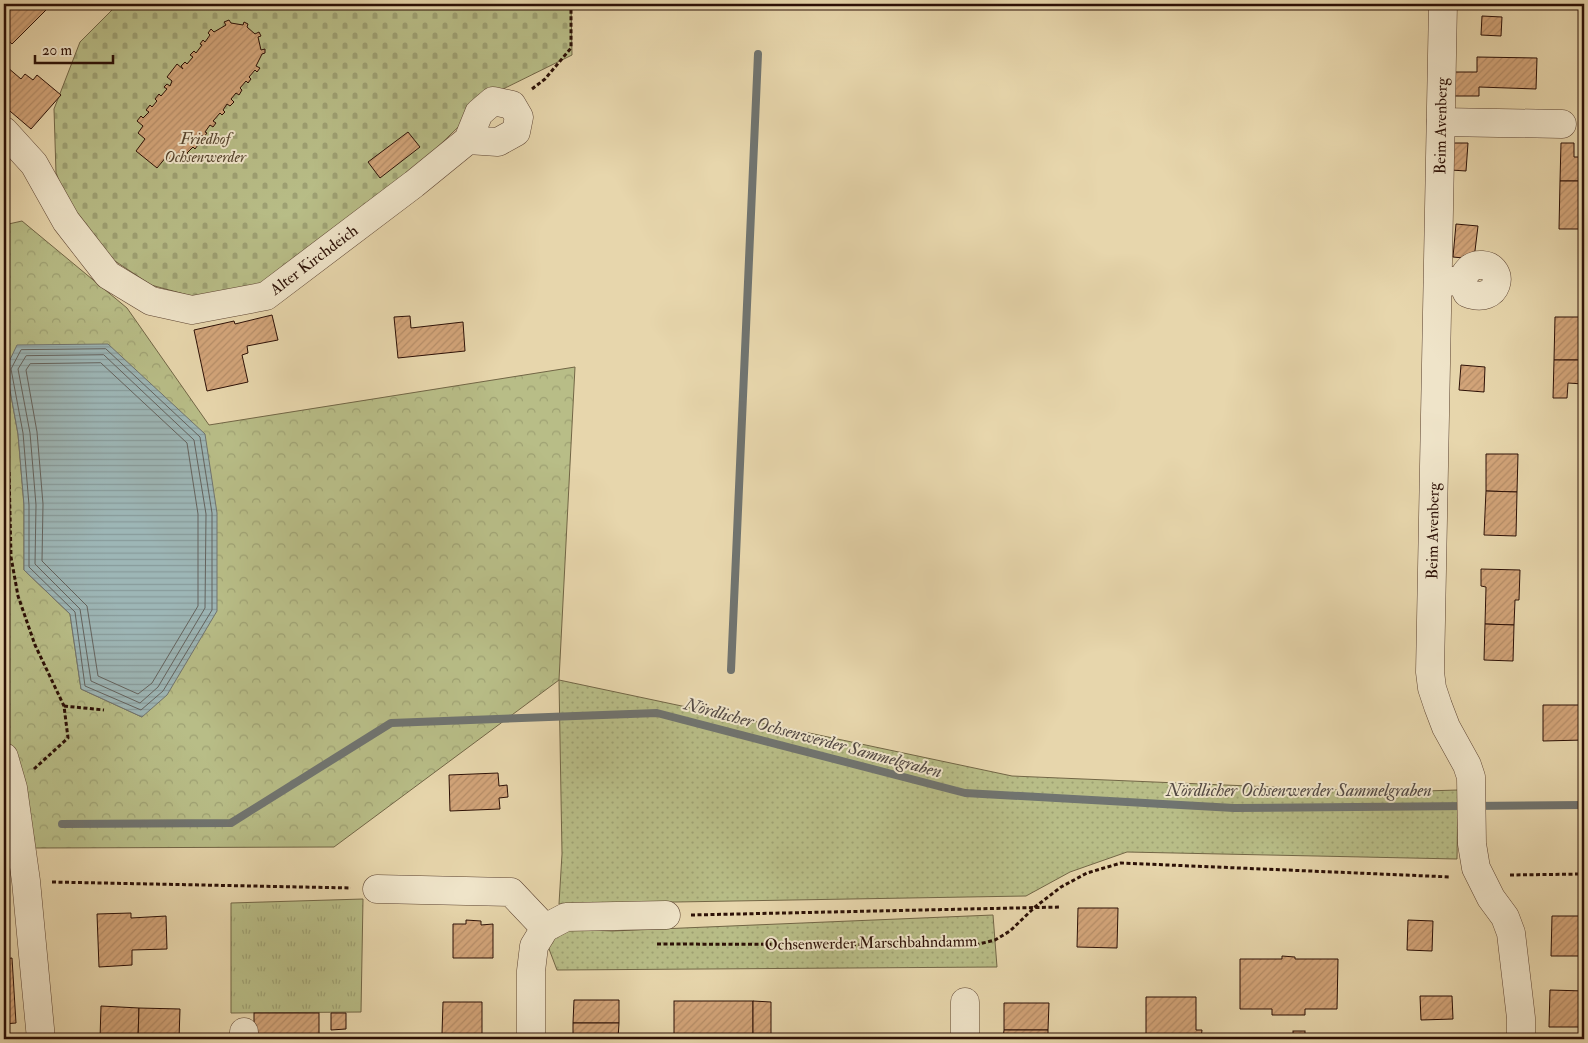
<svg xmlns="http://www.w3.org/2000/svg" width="1588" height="1043" viewBox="0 0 1588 1043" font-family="'IM FELL Double Pica',serif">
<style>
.grass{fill:url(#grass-dots);stroke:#726646}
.forest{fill:url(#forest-crowns);stroke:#726646;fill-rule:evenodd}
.cemetery{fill:url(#cemetery-stones);stroke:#726646}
.park{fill:url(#park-tufts);stroke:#726646}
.water{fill:url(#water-rules);stroke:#707470}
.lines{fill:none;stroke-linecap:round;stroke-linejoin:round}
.shore{stroke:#64635e;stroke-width:1}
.stream{stroke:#707470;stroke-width:8}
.building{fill:url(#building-hatch);stroke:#2c1006}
.minor-casing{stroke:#5b4230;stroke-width:29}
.path{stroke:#2c1006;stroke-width:3;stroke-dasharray:4 2.5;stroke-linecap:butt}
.minor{stroke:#efe4c9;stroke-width:28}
.labels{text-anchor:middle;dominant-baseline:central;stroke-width:4;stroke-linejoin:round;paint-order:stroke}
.street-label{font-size:16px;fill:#2c1006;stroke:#efe4c9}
.park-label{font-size:16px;font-style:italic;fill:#56442d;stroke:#efe4c9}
.water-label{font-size:18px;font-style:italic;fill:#544a44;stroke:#efe4c9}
</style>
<defs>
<pattern id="grass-dots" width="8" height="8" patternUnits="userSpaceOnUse" patternTransform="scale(1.25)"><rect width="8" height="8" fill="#b8bd87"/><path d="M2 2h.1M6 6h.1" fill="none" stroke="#9ea173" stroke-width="1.8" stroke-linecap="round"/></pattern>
<pattern id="forest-crowns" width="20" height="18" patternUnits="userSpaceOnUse" patternTransform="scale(1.25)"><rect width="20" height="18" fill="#b8bd87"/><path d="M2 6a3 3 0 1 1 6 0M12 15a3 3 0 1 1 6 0" fill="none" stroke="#9ea173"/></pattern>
<pattern id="cemetery-stones" width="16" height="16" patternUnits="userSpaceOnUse" patternTransform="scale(1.25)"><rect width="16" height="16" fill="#b8bd87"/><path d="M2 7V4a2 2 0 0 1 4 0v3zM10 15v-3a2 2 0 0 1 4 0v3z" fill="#9ea173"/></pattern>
<pattern id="park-tufts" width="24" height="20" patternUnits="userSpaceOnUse" patternTransform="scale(1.25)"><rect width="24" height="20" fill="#b8bd87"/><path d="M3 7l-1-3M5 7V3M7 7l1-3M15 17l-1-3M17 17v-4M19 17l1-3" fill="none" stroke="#9ea173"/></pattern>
<pattern id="water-rules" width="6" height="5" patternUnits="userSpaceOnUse" patternTransform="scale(1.25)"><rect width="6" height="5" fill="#9db6b6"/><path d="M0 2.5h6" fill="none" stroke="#879b9b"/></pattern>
<pattern id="building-hatch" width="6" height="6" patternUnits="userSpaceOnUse" patternTransform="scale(1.25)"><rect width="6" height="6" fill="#d3a57a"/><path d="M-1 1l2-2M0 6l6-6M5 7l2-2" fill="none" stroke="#b58d68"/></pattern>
</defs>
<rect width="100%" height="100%" fill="#e7d6ac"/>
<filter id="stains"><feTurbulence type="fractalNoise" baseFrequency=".004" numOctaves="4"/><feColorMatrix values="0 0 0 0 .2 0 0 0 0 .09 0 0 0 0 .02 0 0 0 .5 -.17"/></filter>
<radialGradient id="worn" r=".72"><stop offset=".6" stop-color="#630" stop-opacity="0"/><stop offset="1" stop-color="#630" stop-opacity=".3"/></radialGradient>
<!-- grass -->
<g class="grass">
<path d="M559,680L1012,776L1391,792L1458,790L1457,859L1127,852L1070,872L1026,896L559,904L562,854Z"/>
<path d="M993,915L997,967L557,970L546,941L570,929L612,931Z"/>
</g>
<!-- forest -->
<path class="forest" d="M22,221L127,308L209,425L575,367L559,680L334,847L34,848L4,721V225ZM6,368L142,717L81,689L70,614L24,570V505L18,434Z"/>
<!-- cemetery -->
<path class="cemetery" d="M118,4H571L572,55L491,95L408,176L262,285L195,297L151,285L103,253L73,216L56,173L54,109L80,42Z"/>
<!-- park -->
<path class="park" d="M363,899L361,1012L231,1013V903Z"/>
<!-- water -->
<path class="water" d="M108,344L205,434L217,513V611L167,695L142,717L81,689L70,614L24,570V505L18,434L6,368L17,345Z"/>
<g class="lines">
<!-- shore -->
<g class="shore">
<path d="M106,349L200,437L212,513V610L163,691L141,710L85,686L75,612L29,567V505L23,433L11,369L21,350Z"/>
<path d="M104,355L194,440L206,514L205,608L158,687L140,703L91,681L80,609L35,564L36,505L30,433L18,369L26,356Z"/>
<path d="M101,363L187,443L198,514V606L152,683L138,694L98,676L87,606L42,561L43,504L37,432L26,370L30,364Z"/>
</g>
<!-- stream -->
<g class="stream">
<path d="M731,670L758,54"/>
<path d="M62,824L231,823L391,723L657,713L965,793L1234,808L1584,805"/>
</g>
</g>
<!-- building -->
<g class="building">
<path d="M4,4H52L12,44L4,37Z"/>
<path d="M1482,16L1502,17L1501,36L1481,35Z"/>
<path d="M229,20L231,23L243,25L244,22L248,24L247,27L255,34L259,32L261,36L258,37L261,50L265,49V53L262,54L256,66L260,68L257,72L255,70L249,77L251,79L248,83L246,81L240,88L242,90L239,95L236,93L231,99L234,102L230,106L227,104L223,110L225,112L222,115L220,113L213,121L216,123L213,127L210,125L205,132L207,133L204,137L202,135L196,143L198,145L195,149L193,147L187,153L189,156L186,159L180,156L175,163L167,156L157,168L136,151L145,139L138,133L143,126L137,121L141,116L143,118L149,112L146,110L150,105L152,107L157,101L155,99L159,94L161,96L167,89L164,87L167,84L170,86L172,81L167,77L177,64L183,69L181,66L185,62L187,64L193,57L190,55L194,51L196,53L202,45L200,44L203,40L205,42L210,35L208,33L211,29L214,32L226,25L224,22Z"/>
<path d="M1477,57L1537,58L1536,89L1479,87V96H1452L1453,72H1477Z"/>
<path d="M7,67L21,79L25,74L33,80L37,75L61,95L31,129L4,106V72Z"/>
<path d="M408,132L420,147L380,178L368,162Z"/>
<path d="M1453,143H1468L1466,171L1451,170Z"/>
<path d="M1561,143H1574V157H1584V181H1560Z"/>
<path d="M1560,181H1584V229H1559Z"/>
<path d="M1456,224L1478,226L1474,259L1453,257Z"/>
<path d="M272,315L278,340L247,346L248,353L242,355L248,382L207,391L194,330L234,321L235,324Z"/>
<path d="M410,316L411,328L463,322L465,351L398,358L394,317Z"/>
<path d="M1555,317H1584L1583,360H1554Z"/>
<path d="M1554,360H1583V384L1568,383L1567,398H1553Z"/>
<path d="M1461,365L1485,367L1484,392L1459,390Z"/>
<path d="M1486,454H1518L1517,492L1486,491Z"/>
<path d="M1486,491L1517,492L1516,536L1484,535Z"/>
<path d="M1481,569L1520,570L1519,600H1515L1514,625L1485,624L1486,587L1481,586Z"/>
<path d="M1485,624L1514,625L1513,661L1484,660Z"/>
<path d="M1543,705H1584V740L1543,741Z"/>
<path d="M498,773L499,786L507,785L508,797L499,798L500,809L450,811L449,775Z"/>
<path d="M1078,908H1118L1117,948L1077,947Z"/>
<path d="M131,913V918L166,916L167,949L132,950V965L99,967L97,914Z"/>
<path d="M1552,916H1584V956H1551Z"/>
<path d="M466,920L481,921V925L493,924V958H453V924H466Z"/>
<path d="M1408,920L1433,921L1432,951L1407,950Z"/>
<path d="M1282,956L1295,957V959H1338L1337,1009H1305V1015H1272V1009H1240V959H1282Z"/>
<path d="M12,958L16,1023L4,1024V959Z"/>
<path d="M1550,990L1584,991V1027H1549Z"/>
<path d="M1420,996H1452L1453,1019L1421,1020Z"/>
<path d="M1146,997H1196V1030H1202L1201,1039H1143H1146Z"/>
<path d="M574,1000H619V1023H573Z"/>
<rect x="674" y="1001" width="79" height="38"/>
<path d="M753,1001L771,1002V1039H753Z"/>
<path d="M443,1002H482V1035L442,1034Z"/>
<path d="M1004,1003H1049L1048,1030H1004Z"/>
<path d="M101,1006L139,1008L138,1039H100Z"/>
<path d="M139,1008L180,1009L179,1039H138Z"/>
<rect x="254" y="1013" width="65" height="26"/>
<path d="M331,1013H346V1029L331,1030Z"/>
<path d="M573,1023H619L618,1039H573Z"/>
<path d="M1004,1030H1048V1039H1003Z"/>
<rect x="1293" y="1031" width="12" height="8"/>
</g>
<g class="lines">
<defs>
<g id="minor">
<path d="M1443,4L1430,672L1432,688L1438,706L1446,727L1467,765L1471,777L1472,844L1476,868L1491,898L1505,917L1511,933L1521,1018V1039"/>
<path d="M1441,122L1562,124"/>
<path d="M4,131L34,164L66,221L108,275L151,301L192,310L266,296L414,184L468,140L479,113L493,101L512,105L519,117L516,132L498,142L468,140"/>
<path d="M1438,283L1461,280L1467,293C1499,306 1507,267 1482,265C1470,264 1467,272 1461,280"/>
<path d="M4,757L13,788L26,881L41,1039"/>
<path d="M377,889L511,892L545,928"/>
<path d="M545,928L566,917L666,915"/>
<path d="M965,1002V1039"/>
<path d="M244,1039V1032"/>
<path d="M531,1039V971L534,946L545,928"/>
</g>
</defs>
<!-- minor casing -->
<use href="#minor" class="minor-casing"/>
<!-- path -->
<g class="path">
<path d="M532,89L545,79L571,48V4"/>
<path d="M9,472L11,557L18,596L35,645L64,706L68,738L34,769"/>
<path d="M4,561L11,557"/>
<path d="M64,706L104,710"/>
<path d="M1510,875L1584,874"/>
<path d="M52,882L351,888"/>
<path d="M691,915L1061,907"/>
<path d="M657,944L975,945L995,940L1010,931L1035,907L1061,887L1087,873L1121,863L1451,877"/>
</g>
<!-- minor -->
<use href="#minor" class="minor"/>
</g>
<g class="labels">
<!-- street labels -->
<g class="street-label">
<text transform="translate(1441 126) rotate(-89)">Beim Avenberg</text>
<text transform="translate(314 260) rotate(-37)">Alter Kirchdeich</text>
<text transform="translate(1433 531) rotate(-89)">Beim Avenberg</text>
<text transform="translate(871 943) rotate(-1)">Ochsenwerder Marschbahndamm</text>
</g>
<!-- park labels -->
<g class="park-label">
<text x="205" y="139">Friedhof<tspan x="205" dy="18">Ochsenwerder</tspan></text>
</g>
<!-- water labels -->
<g class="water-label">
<text transform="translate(813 738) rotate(15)">Nördlicher Ochsenwerder Sammelgraben</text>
<text x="1299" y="790">Nördlicher Ochsenwerder Sammelgraben</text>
</g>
</g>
<!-- margin -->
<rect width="1588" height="1043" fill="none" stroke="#e7d6ac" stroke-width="20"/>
<rect x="5" y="5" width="1578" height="1033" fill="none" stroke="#2c1006" stroke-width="2.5"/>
<rect x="10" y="10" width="1568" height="1023" fill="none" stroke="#2c1006"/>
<!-- scale -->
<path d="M35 55v8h78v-8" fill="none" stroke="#2c1006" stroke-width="2.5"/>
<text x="42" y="55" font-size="15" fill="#2c1006" stroke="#efe4c9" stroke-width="4" paint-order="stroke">20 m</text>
<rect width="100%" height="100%" filter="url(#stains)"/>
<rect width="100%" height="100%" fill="url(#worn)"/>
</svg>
